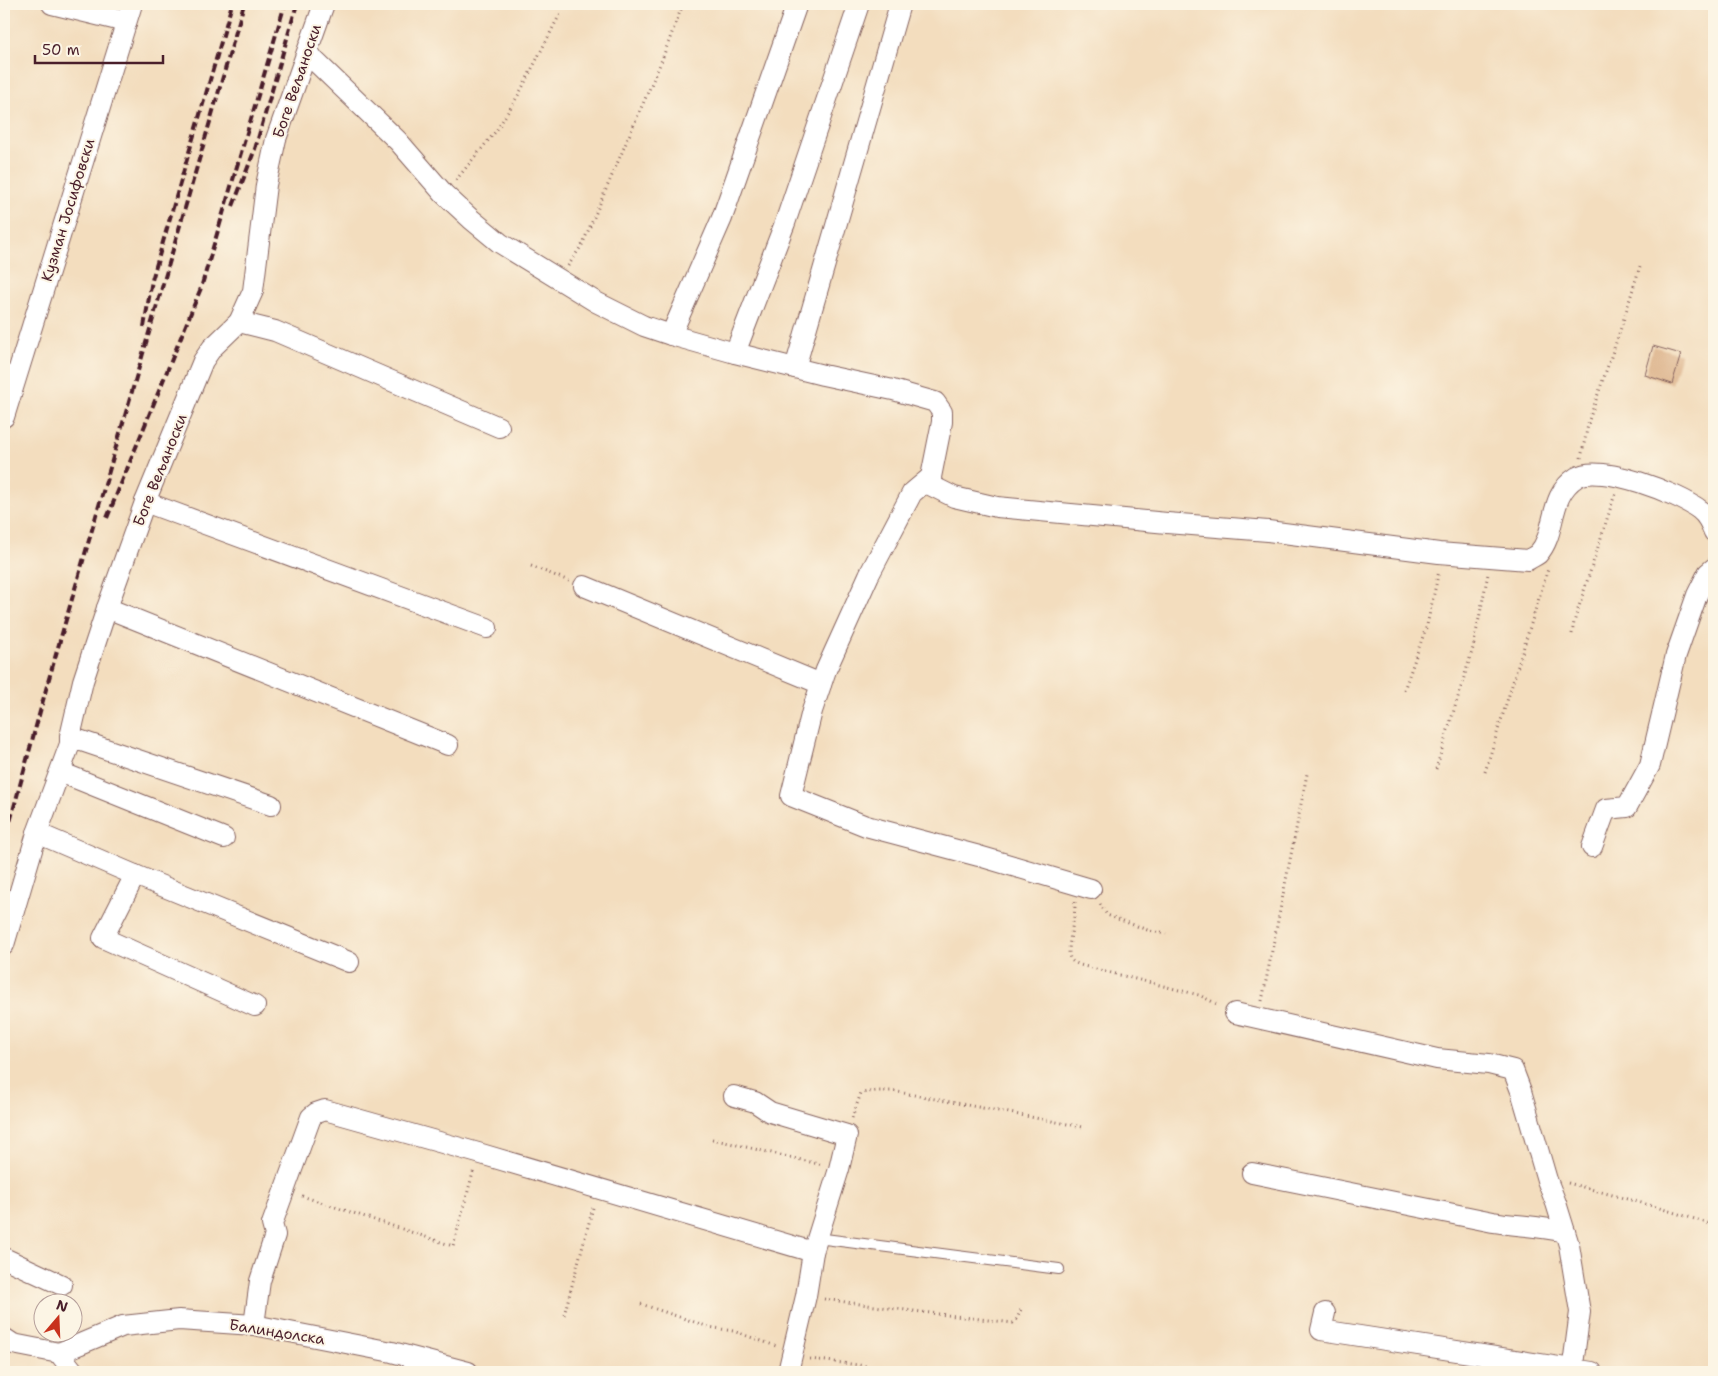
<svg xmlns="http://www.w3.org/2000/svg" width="1718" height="1376" viewBox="0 0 1718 1376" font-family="'Shantell Sans',sans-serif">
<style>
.building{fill:#deb68f}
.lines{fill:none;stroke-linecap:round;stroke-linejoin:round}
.service-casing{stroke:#85625e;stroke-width:12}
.minor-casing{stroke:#85625e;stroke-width:22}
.path{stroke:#85625e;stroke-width:3;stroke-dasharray:1 4;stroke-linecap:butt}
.service{stroke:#fff;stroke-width:10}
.minor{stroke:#fff;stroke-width:20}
.rail{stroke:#4a1f2b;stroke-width:4;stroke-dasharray:8 4;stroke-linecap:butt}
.labels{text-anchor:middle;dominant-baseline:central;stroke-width:4;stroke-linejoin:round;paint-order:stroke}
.street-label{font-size:15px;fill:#4a1f2b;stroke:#fcf5e5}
</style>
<rect width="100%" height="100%" fill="#fcf5e5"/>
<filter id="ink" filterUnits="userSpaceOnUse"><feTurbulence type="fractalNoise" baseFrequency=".02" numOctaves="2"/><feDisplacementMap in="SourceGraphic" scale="10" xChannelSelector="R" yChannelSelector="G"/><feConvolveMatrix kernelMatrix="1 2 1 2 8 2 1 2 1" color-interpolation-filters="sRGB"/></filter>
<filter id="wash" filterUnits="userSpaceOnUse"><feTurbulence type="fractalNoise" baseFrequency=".0096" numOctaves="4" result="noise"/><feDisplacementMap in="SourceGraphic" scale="20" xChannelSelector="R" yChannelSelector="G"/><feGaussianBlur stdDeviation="1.12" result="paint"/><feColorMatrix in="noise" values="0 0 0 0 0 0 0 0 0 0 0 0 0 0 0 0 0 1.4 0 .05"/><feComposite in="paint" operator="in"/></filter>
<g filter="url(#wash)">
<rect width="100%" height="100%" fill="#f3ddbe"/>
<g id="blocks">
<!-- building -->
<path class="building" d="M1653,346L1681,354L1672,384L1645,375Z"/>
</g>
</g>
<g filter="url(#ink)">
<use href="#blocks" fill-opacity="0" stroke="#85625e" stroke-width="1"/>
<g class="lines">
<defs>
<path id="service" d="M817,1238L1059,1269"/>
<g id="minor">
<path d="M52,4L126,22"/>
<path d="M308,51L314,60L398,141L444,194L471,219L500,243L596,302L644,326L671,335L735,353L823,375L893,390L935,402L942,412V422L931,477L932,486L954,497L997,507L1167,523L1268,531L1439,553L1528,560C1531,558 1535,556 1538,554C1558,532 1547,496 1577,477C1600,463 1680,494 1700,510C1707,515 1711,524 1714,532"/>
<path d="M239,322L275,331L499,427"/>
<path d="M671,335L722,218L797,4"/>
<path d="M735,353L785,223L859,4"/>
<path d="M795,368L900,4"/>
<path d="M4,417L132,4"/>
<path d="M931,477L912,493L869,575L826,670L812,711L791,796L866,826L979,856L1091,889"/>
<path d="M145,502L487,628"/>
<path d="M584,586L821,684"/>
<path d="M107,608L448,745"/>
<path d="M70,737L271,805"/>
<path d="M60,772L224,838"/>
<path d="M37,833L135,875L349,962"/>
<path d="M1592,847L1606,809L1627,807L1650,765L1676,655L1697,595L1708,573L1714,568"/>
<path d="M135,875L103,938L255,1006"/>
<path d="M4,945L37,833L70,744V737L83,681L107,608L145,502L203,361L212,348L239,322L253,291L266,185L276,139L324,4"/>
<path d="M1235,1013L1437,1059L1489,1064L1513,1070L1521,1091L1547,1180L1556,1203L1569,1245L1580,1312L1572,1372"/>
<path d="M734,1096L755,1102L770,1112L847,1135L839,1169L813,1252L806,1296L788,1372"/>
<path d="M1252,1173L1493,1222C1517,1226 1541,1226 1565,1232"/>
<path d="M4,1258L62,1285"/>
<path d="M1325,1313L1321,1330L1592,1372"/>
<path d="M254,1325L260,1281L275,1235L272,1224L311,1117L316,1113L325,1110L478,1153L813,1252"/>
<path d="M4,1338L13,1344L59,1353L74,1372"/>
<path d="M59,1353L123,1326L179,1320L254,1325L392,1352L468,1372"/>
</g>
</defs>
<!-- service casing -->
<use href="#service" class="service-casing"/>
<!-- minor casing -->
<use href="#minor" class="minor-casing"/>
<!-- path -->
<g class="path">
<path d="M456,180L496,131L519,94L560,14"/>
<path d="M568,266L582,245L661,62L683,4"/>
<path d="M1581,458L1589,420L1620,331L1641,263"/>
<path d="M531,566L569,581"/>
<path d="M1572,634L1574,622L1615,494"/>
<path d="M1404,690L1427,625L1439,571"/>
<path d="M1436,769L1473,648L1488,574"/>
<path d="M1485,772L1548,569"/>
<path d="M1075,902C1076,916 1066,948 1070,958C1072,962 1076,963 1080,965L1199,995L1219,1005"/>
<path d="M1100,904L1107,915L1150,931L1166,934"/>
<path d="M1262,1001L1307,774"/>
<path d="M852,1118L861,1093L876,1091H893L1083,1127"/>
<path d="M712,1139L823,1165"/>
<path d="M1568,1183L1653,1206L1714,1225"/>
<path d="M302,1196L453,1246L474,1169"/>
<path d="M824,1299L889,1308L1013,1323L1017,1319L1022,1307"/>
<path d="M641,1304L709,1327L733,1331L776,1346"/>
<path d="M564,1315L594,1204"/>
<path d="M810,1359L915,1372"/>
</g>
<!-- service -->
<use href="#service" class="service"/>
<!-- minor -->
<use href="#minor" class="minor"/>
<!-- rail -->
<g class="rail">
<path d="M233,206L255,149L297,4"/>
<path d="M144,327L152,280L232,4"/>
<path d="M107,518L201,288L285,4"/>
<path d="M4,844L48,682L244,4"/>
</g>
</g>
</g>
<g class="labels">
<!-- street labels -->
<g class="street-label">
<text transform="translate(297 81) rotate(-71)">Боге Вељаноски</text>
<text transform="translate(68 210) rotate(-73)">Кузман Јосифовски</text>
<text transform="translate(160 470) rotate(-68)">Боге Вељаноски</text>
<text transform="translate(277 1332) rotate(9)">Балиндолска</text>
</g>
</g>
<!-- margin -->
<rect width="1718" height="1376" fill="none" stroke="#fcf5e5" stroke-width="20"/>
<!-- north arrow -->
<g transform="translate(58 1318) rotate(19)"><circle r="24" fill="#fcf5e5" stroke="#b59f9b"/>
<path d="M0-4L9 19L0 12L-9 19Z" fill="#c8321e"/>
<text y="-8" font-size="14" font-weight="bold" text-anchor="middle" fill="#4a1f2b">N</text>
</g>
<!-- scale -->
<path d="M35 55v8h128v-8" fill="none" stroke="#4a1f2b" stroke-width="2.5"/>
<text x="42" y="55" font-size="15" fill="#4a1f2b" stroke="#fcf5e5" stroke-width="4" paint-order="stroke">50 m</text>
</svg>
